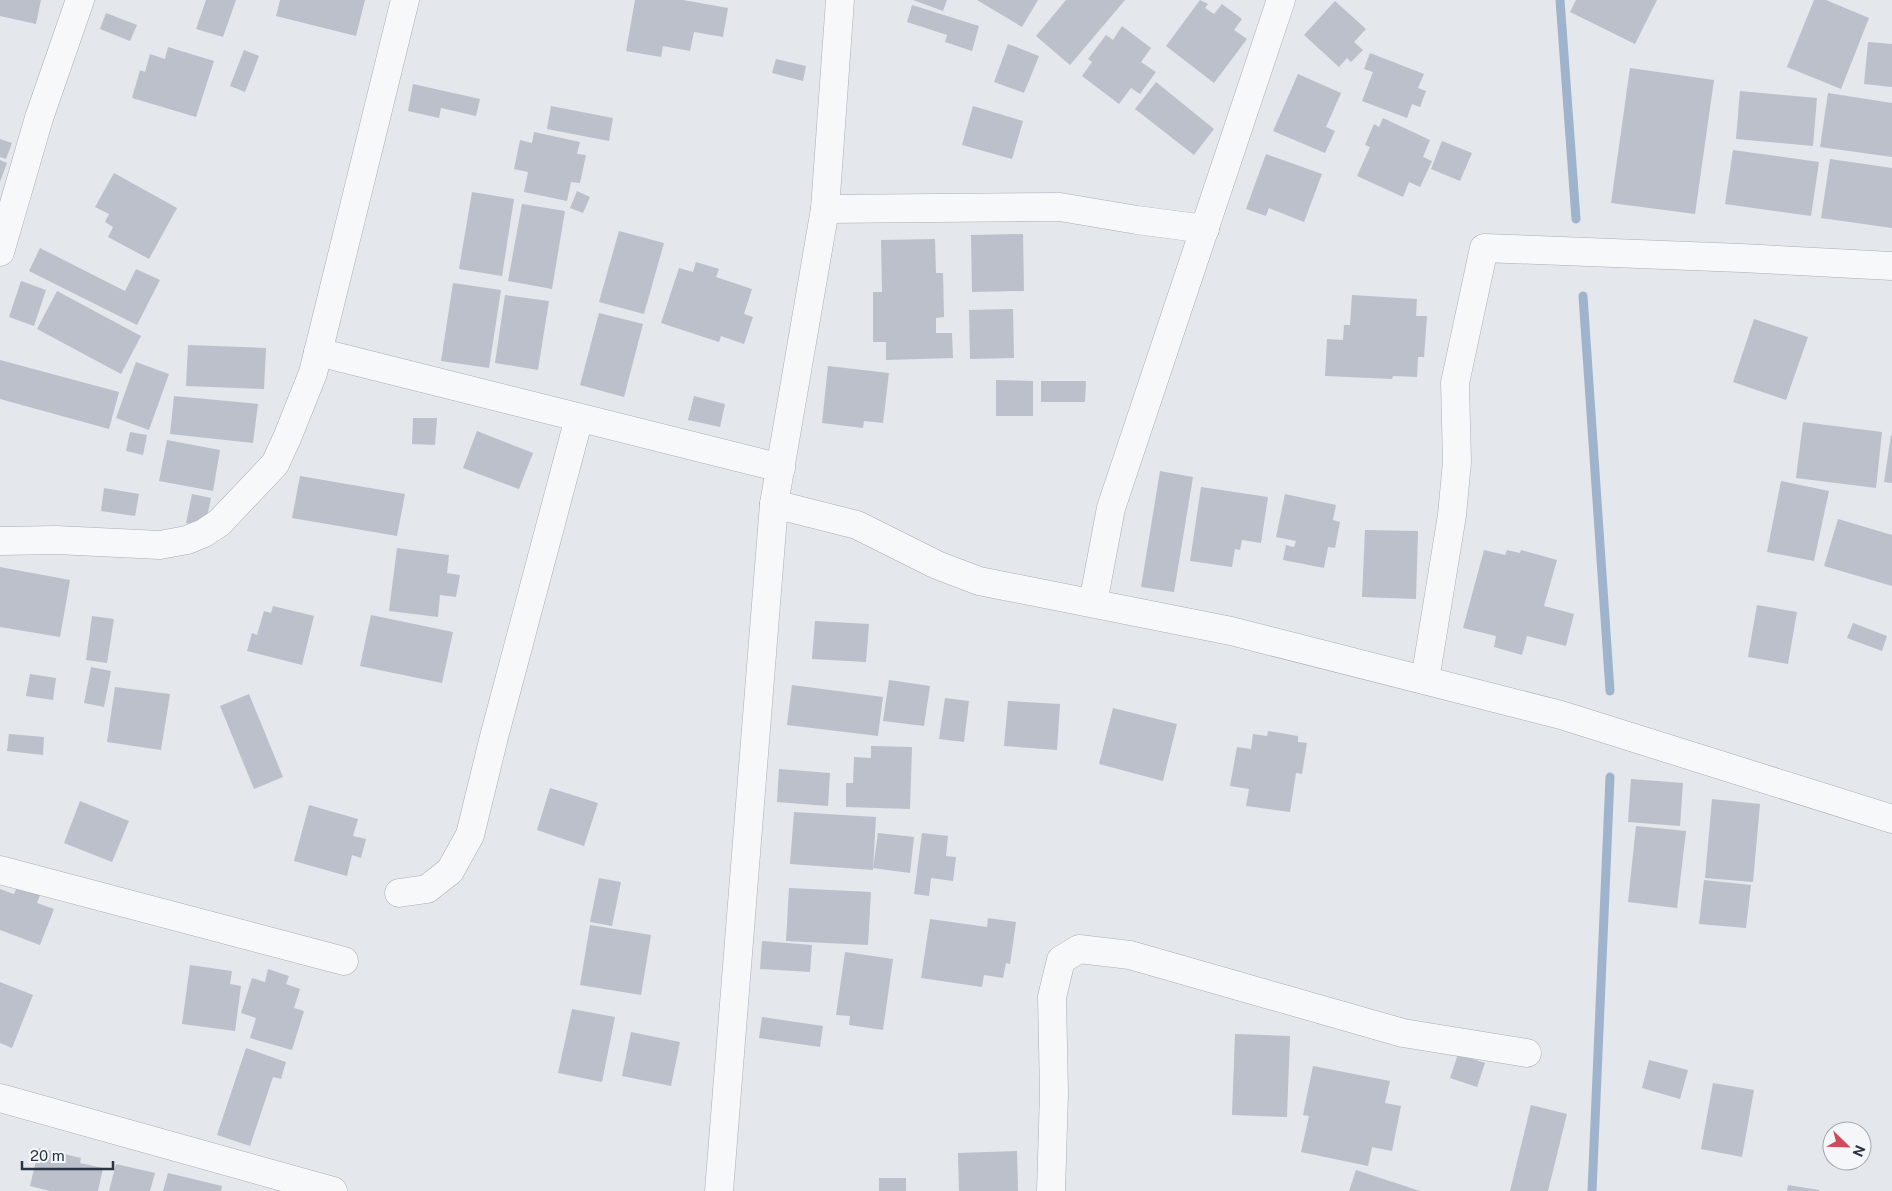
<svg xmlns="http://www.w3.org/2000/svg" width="1892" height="1191" viewBox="0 0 1892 1191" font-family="'Public Sans',sans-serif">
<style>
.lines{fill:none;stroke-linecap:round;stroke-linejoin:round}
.stream{stroke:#9fb4cc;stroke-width:9}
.building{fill:#bbc0ca}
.minor-casing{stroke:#a9aeb7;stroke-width:29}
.minor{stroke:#f7f8fa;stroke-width:28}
</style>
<rect width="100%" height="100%" fill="#e4e7ec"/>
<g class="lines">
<!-- stream -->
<g class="stream">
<path d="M1560,0L1576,219"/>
<path d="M1583,296L1610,691"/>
<path d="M1592,1191L1610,777"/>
</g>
</g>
<!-- building -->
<g class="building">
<path d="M0,0H41L36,24L0,16Z"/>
<path d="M206,0H236L223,37L196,29Z"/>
<path d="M280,0H365L356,36L276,16Z"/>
<path d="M635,0H683L728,8L723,37L694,32L690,51L663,46L661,57L626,51Z"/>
<path d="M913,0H947L943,11Z"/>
<path d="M977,0H1038L1022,27Z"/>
<path d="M1066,0H1125L1070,65L1036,36Z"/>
<path d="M1200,0L1208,4L1205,8L1214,14L1222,4L1242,19L1234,30L1247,39L1214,83L1166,46Z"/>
<path d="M1576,0H1657L1635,44L1570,12Z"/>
<path d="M1814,0H1826L1869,18L1841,89L1787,67Z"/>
<path d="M1335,1L1366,29L1354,42L1363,50L1351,62L1347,58L1339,67L1304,35Z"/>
<path d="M912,5L979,26L972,51L945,42L947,35L907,22Z"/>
<path d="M106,13L137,25L130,41L100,29Z"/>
<path d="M1122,26L1151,48L1141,62L1156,72L1140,94L1131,88L1119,104L1082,76L1092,62L1088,59L1106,35L1113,40Z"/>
<path d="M1868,42L1892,44V87L1864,84Z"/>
<path d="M1008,44L1039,56L1024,93L994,82Z"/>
<path d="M168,47L214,61L196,117L132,98L140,70L145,72L150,54L165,59Z"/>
<path d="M244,50L259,56L245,92L230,86Z"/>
<path d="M1370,53L1424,74L1418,88L1426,91L1420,107L1412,104L1407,118L1362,101L1373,72L1364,69Z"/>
<path d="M776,59L806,66L803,81L772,73Z"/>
<path d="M1630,68L1714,80L1695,214L1611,203Z"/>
<path d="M1298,74L1341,93L1326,127L1335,131L1325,153L1273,131Z"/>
<path d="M1156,82L1214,129L1194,155L1135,109Z"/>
<path d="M413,84L480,99L476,116L441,108L439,118L408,111Z"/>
<path d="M1740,91L1817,98L1813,146L1736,139Z"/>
<path d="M1828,93L1892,103V157L1820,147Z"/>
<path d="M551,106L613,118L609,141L547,129Z"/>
<path d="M973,106L1023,121L1012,159L962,145Z"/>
<path d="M1383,118L1430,140L1423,157L1432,161L1420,187L1409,182L1403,197L1357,176L1370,147L1365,145L1374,124L1379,127Z"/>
<path d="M534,132L580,142L577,154L586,155L580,183L571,182L567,201L524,192L528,172L514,169L520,140L532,143Z"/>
<path d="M0,139L12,143L6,159L0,157Z"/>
<path d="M1442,141L1472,153L1460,181L1431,169Z"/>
<path d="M1733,150L1819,162L1811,216L1725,204Z"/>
<path d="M1266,154L1322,174L1304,222L1269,208L1266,216L1246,209Z"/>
<path d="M1830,159L1892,168V228L1821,218Z"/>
<path d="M0,160L7,163L0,182Z"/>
<path d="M114,173L177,208L149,259L108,237L113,227L105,222L109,214L95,207Z"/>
<path d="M577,191L590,197L583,213L570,208Z"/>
<path d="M472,192L514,199L502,276L459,269Z"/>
<path d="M522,204L565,211L552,289L508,281Z"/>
<path d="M619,231L664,243L644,314L599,302Z"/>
<path d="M1023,234L1024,291L972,292L971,235Z"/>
<path d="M935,239L936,273H943L944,317L936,318V333H952L953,358L886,360V342H873V292H882L881,240Z"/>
<path d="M40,248L125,291L136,269L160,280L137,325L29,271Z"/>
<path d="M696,262L719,269L716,277L752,289L744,314L753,317L744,344L721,336L719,342L661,323L679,268L693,272Z"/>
<path d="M21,281L46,290L34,326L9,317Z"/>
<path d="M453,283L501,290L489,368L441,361Z"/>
<path d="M57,291L141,336L121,374L37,329Z"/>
<path d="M505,295L549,301L538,370L495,363Z"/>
<path d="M1352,295L1417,299L1416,316H1427L1424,357H1418L1417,377L1393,376L1392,379L1325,376L1327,339L1343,340L1344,325H1350Z"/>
<path d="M1013,309L1014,358L970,359L969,310Z"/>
<path d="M599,313L643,324L624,397L580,385Z"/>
<path d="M1754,319L1808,337L1786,400L1733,382Z"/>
<path d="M188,345L266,348L264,389L186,386Z"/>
<path d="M0,360L119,392L109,429L0,399Z"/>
<path d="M136,362L169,374L149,430L116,418Z"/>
<path d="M828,366L889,373L883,423L864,421L863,428L822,423Z"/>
<path d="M996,380L1033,381V416H996Z"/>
<path d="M1041,381H1086L1085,402H1041Z"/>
<path d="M174,396L258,404L253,443L170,434Z"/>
<path d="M694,396L725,404L720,427L688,420Z"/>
<path d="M413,418H437L435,445L412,444Z"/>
<path d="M1803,422L1882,432L1876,488L1796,478Z"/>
<path d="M477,431L533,453L519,489L463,468Z"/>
<path d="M130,432L147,435L143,455L126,451Z"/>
<path d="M1891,435L1892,436V483L1884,482Z"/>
<path d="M167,440L220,450L213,491L159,481Z"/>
<path d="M1160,471L1193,477L1174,592L1141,587Z"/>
<path d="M300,476L405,494L397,536L292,518Z"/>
<path d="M1781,481L1829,491L1814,561L1767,552Z"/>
<path d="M1201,487L1268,497L1261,543L1242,540L1240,550L1235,549L1232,567L1190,561Z"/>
<path d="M104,488L139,494L135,516L101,511Z"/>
<path d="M192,494L211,498L205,527L186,523Z"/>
<path d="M1285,494L1336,505L1333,520L1340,522L1335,548L1328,547L1324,568L1283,560L1286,545L1294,547L1296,541L1276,537Z"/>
<path d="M1838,519L1892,535V586L1824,566Z"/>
<path d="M1365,530L1418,531L1416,599L1362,597Z"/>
<path d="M397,548L449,555L447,573L460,575L456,597L440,595L438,617L389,611Z"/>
<path d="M1484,550L1505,555L1507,550L1520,553L1521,550L1557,560L1544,606L1574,614L1566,646L1527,636L1522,655L1494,647L1496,636L1463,628Z"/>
<path d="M0,567L70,580L60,637L0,627Z"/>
<path d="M1757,605L1797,612L1788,664L1748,657Z"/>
<path d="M273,606L314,616L302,665L247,651L252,633L257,635L264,611L271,613Z"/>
<path d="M371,615L453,632L442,683L360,666Z"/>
<path d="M92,616L114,619L107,663L86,660Z"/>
<path d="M815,621L869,624L866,662L812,659Z"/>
<path d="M1853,623L1887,636L1882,651L1847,638Z"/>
<path d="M91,667L111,671L104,707L84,703Z"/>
<path d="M30,674L56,678L53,700L26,696Z"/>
<path d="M889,680L930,686L924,726L883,721Z"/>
<path d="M792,685L883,697L878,736L787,725Z"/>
<path d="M115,687L170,694L161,750L107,742Z"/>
<path d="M249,694L283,777L254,789L220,706Z"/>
<path d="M945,698L969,701L964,742L939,739Z"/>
<path d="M1008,701L1060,704L1057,750L1004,746Z"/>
<path d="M1113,708L1177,724L1163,781L1099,764Z"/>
<path d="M1268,731L1298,736V742L1307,743L1302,774L1296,773L1290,812L1246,806L1249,789L1230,786L1237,747L1251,749L1253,734L1267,736Z"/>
<path d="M9,734L44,737L43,755L7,751Z"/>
<path d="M871,746L912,747L910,809L846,807V783H853L854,757L871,758Z"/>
<path d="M779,769L830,773L828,806L777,802Z"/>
<path d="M1631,779L1683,783L1680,826L1628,822Z"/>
<path d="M550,788L598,803L584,846L537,830Z"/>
<path d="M1712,799L1760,804L1753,882L1705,878Z"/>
<path d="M80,801L129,821L112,862L64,843Z"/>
<path d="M309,805L358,819L353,836L366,839L361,858L352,855L347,876L294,861Z"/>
<path d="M794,812L876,817L873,870L790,864Z"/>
<path d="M1636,826L1686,831L1677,908L1628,902Z"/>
<path d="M878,833L914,837L910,873L873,868Z"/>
<path d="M922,833L948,836L946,856L956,857L953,881L931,878L929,896L914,894Z"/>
<path d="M599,878L621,882L612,926L590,922Z"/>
<path d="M1704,880L1751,885L1746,928L1699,924Z"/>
<path d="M17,887L40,895L37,903L54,909L40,945L0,930V889L14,894Z"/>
<path d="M789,888L871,892L868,945L786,941Z"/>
<path d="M988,918L1016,922L1010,964L1006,963L1003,978L984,975L982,987L921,978L930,919L987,927Z"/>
<path d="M590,925L651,935L641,995L580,985Z"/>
<path d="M762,941L812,945L810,972L760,969Z"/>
<path d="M845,952L893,959L883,1030L849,1025L850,1016L836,1015Z"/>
<path d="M190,965L232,971L230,984L241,986L235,1031L182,1024Z"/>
<path d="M268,969L289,976L286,984L300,989L294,1008L304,1011L292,1050L250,1038L256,1018L241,1013L252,978L265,982Z"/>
<path d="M0,982L33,995L12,1048L0,1043Z"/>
<path d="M572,1009L615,1017L602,1082L558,1073Z"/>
<path d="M762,1017L823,1026L820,1047L759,1038Z"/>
<path d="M631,1032L680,1042L671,1086L622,1076Z"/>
<path d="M1235,1034L1290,1036L1287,1117L1232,1115Z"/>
<path d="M246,1048L286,1062L281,1079L273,1077L250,1146L217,1135Z"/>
<path d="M1458,1054L1485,1063L1477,1087L1450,1078Z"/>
<path d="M1649,1060L1688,1070L1680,1099L1642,1088Z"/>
<path d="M1313,1066L1390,1081L1385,1103L1401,1106L1392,1151L1372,1147L1368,1166L1301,1152L1309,1116L1303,1115Z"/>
<path d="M1713,1083L1754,1090L1742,1157L1701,1149Z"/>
<path d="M1531,1105L1567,1114L1548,1191H1510Z"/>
<path d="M39,1148L81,1158L80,1163L103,1168L98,1191H50L30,1186Z"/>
<path d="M1017,1151L1018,1191H959L958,1153Z"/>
<path d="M116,1164L155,1173L150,1191H109Z"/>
<path d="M1356,1170L1420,1191H1349Z"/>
<path d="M168,1173L222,1186L221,1191H163Z"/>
<rect x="879" y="1178" width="27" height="13"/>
<path d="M1788,1185L1819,1190V1191H1787Z"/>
</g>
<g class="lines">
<defs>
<g id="minor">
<path d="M825,209L1060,207L1137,220L1205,229"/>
<path d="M0,252L39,118L80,0"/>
<path d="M318,352L781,468"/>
<path d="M774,504L857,525L937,565L979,581L1231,631L1561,715L1892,819"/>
<path d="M0,541L56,540L160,545L187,540L204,533L219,523L275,464L287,438L313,373L405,0"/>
<path d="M1093,603L1111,508L1281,0"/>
<path d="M1425,680L1452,515L1457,462L1455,383L1484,248L1741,258L1892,266"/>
<path d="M0,870L344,961"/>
<path d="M399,893L427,889L450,871L470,835L494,737L579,418"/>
<path d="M0,1098L333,1191"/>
<path d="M719,1191L774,504L825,209L840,0"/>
<path d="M1051,1191L1054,1093L1052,997L1061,960L1079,949L1130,955L1403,1033L1527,1053"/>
</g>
</defs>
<!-- minor casing -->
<use href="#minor" class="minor-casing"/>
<!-- minor -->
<use href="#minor" class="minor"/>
</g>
<!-- north arrow -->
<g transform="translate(1847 1146) rotate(113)"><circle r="24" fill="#f4f6f9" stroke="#a4a8b1"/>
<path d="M0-4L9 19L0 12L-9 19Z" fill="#d1495b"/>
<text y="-8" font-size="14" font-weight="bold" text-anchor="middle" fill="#2b3445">N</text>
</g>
<!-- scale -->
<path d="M22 1161v8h91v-8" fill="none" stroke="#2b3445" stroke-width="2.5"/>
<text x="30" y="1161" font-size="15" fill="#2b3445" stroke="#f4f6f9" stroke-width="4" paint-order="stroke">20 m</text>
</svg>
